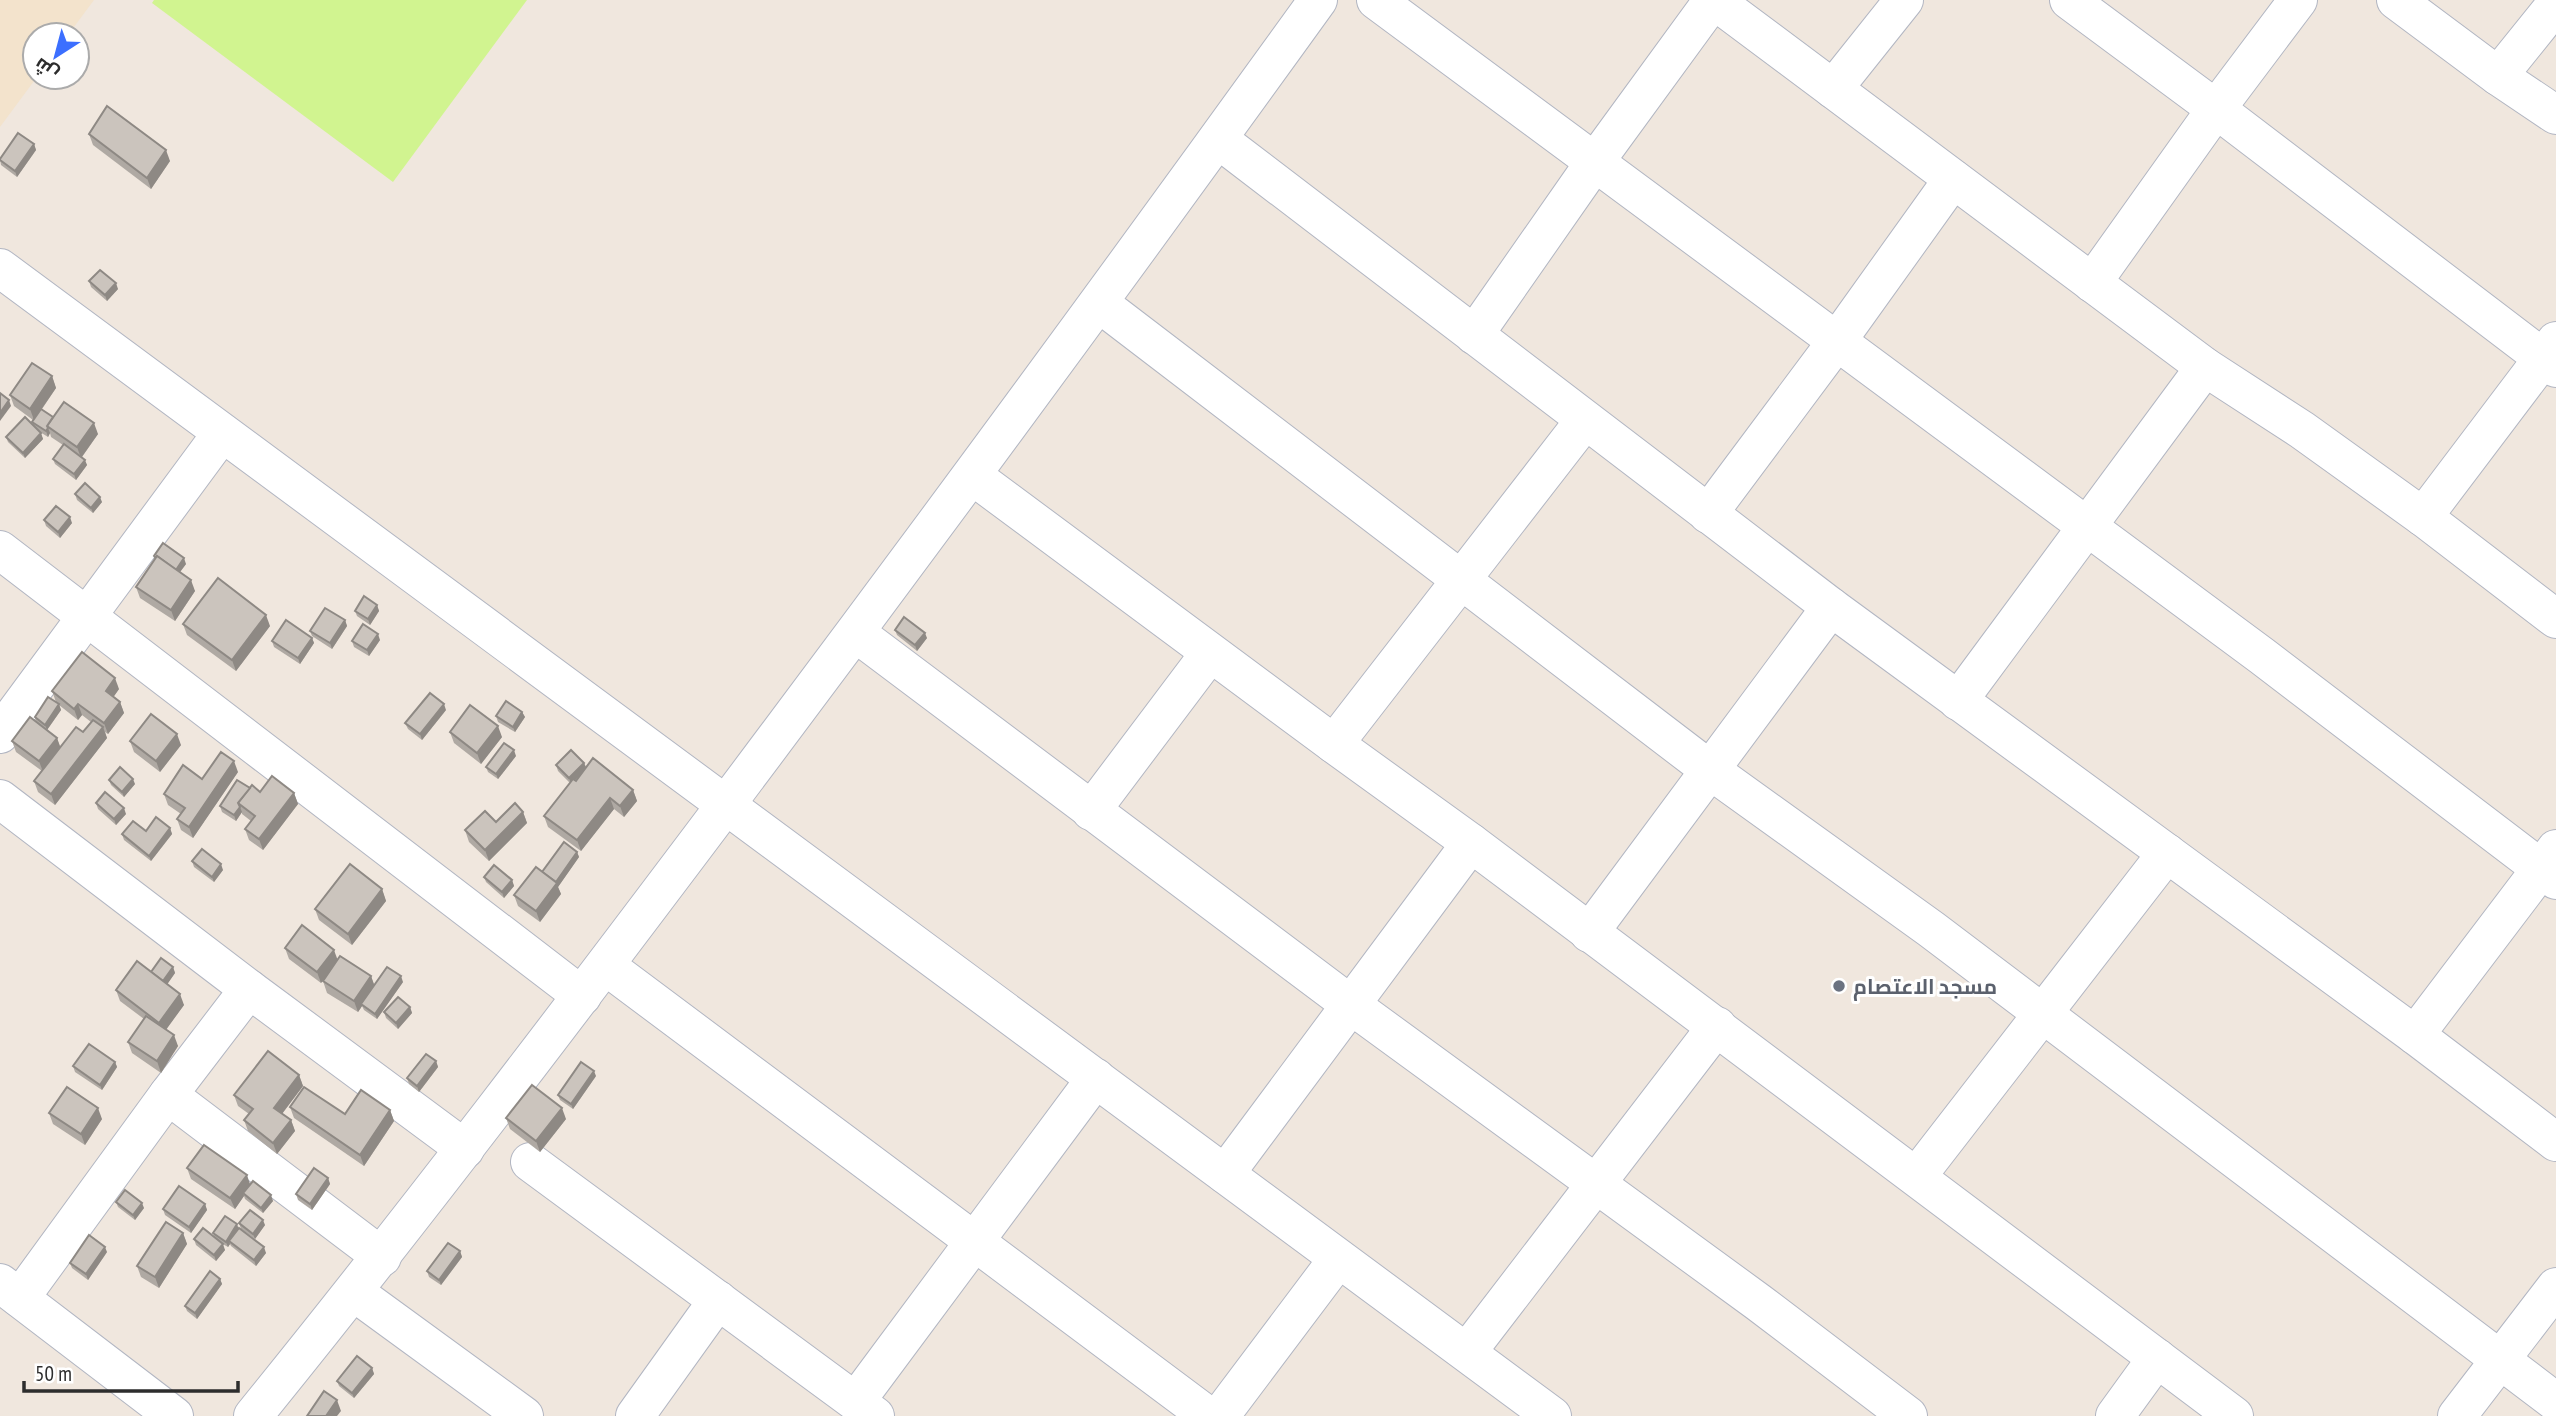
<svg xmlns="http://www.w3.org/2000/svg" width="2556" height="1416" viewBox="0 0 2556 1416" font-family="'PT Sans Narrow',Cairo,sans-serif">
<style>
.education{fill:#f3e3cc}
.pitch{fill:#d1f490}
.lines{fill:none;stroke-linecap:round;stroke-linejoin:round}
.minor-casing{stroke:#b2b6c2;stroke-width:40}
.minor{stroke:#fff;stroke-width:38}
.wall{fill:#afa9a3;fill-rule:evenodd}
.shaded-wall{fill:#8e8984}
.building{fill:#cbc4bd;stroke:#8e8984;stroke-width:2}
.worship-dot{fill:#6b7280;stroke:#fff;stroke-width:2.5}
.labels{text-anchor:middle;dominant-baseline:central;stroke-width:6;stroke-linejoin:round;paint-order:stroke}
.worship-label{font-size:21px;font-weight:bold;fill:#5b616d;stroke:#fff;text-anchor:start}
</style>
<rect width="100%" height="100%" fill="#f0e7de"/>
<!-- education -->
<path class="education" d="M0,0H94L68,35H35L37,77L0,127Z"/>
<!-- pitch -->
<path class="pitch" d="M154,0H527L393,182L152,3Z"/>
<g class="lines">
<defs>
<g id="minor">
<path d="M1376,0L2262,656L2556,880"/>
<path d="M1714,0L2205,367L2302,430L2423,517L2556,619"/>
<path d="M2069,0L2216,109L2556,368"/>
<path d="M2396,0L2498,76L2556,115"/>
<path d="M2498,76L2556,4"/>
<path d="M1833,89L1904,0"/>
<path d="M1218,139L1831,607L2415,1035L2556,1142"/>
<path d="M0,268L1552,1416"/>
<path d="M2092,283L2216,109L2298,0"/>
<path d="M1099,303L1710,770L1931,929L2556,1402"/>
<path d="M1474,335L1594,163L1713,0"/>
<path d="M973,476L1334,744L1471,843L2234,1416"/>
<path d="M1708,514L1837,341L1953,179"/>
<path d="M2423,517L2556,341"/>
<path d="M0,550L582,996"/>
<path d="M856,633L1351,1005L1758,1302L1908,1416"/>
<path d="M1958,701L2205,367"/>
<path d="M0,734L222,433"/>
<path d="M1334,744L1585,420"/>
<path d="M0,799L249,989L465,1149"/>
<path d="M1091,811L1210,653"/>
<path d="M1589,933L1831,607"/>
<path d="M606,966L1208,1416"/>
<path d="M2415,1035L2556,849"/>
<path d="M168,1095L382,1257"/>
<path d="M530,1162L875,1416"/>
<path d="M1225,1174L1471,843"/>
<path d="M1917,1176L2167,853"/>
<path d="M0,1283L174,1416"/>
<path d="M354,1292L524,1416"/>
<path d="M20,1298L168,1095L249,989"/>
<path d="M1467,1352L1717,1026"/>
<path d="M856,1401L1096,1078"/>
<path d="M253,1416C416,1215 572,1009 727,803C927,537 1124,269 1318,0"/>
<path d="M635,1416L718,1300"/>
<path d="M1220,1416L1338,1259"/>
<path d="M2115,1416L2157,1358"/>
<path d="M2457,1416L2556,1287"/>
</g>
</defs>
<!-- minor casing -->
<use href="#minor" class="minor-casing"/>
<!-- minor -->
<use href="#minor" class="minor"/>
</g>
<!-- wall -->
<g class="wall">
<path d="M89,134L170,161L151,189L93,145Z"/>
<path d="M34,144L36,150L17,177L1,165L0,159Z"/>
<path d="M89,281L118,289L107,301L91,287Z"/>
<path d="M52,376L56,388L42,409L53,417L98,434L82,457L87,465L76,480L55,464L53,459L63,445L51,437L50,433L48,437L40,432L43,439L25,458L8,442L6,437L33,425L32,422L33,420L14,406L10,395Z"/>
<path d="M75,494L102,502L93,513L77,500Z"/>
<path d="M44,520L72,523L60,538L46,526Z"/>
<path d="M154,556L186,564L180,572L195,591L175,621L140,598L136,587L155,559Z"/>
<path d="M377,605L379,611L370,625L357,616L355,611Z"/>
<path d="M345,620L347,626L332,649L312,636L310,631Z"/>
<path d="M183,624L270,626L236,671L187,635Z"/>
<path d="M895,630L927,638L917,651L897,635Z"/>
<path d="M312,638L314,643L300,664L274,647L272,641Z"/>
<path d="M380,640L369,656L354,647L352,641Z"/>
<path d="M119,689L113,697L120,702L124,713L108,734L105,732L107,738L55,805L38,792L34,781L42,771L16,752L12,741L36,722L35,717L56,702L52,691ZM59,705L78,720L82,715L91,722L83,732L60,747L57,738L47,730L61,710Z"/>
<path d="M446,710L422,740L408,729L405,723Z"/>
<path d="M522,712L525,717L515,732L498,722L496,716Z"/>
<path d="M450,732L502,737L481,764L454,743Z"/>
<path d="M130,741L181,745L160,772L134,752Z"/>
<path d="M516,756L498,779L488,772L486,767Z"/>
<path d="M584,763L586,768L633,790L637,801L624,817L614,809L581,851L548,827L544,816L570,783L558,771L556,765Z"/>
<path d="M238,772L193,838L181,830L177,819L181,814L168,805L164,794Z"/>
<path d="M109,780L135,784L124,797L111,785Z"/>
<path d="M250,788L260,792L294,793L298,804L263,850L249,840L245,829L251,821L242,814V812L236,821L222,812L220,806Z"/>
<path d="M96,803L126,814L116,825L98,809Z"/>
<path d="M523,812L527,823L489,861L469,842L465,830L496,822Z"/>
<path d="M170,828L172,834L151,861L124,840L122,834Z"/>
<path d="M577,852L579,857L558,887L561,894L540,922L518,906L514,895L542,872Z"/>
<path d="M192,861L223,870L214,882L194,867Z"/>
<path d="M484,877L512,880L514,886L504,898L486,882Z"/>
<path d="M382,889L386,901L352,945L319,920L315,909Z"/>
<path d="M285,948L338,960L371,976L374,985L403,982L377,1019L364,1010L362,1006L358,1012L327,993L323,981L328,974L321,983L289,959Z"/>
<path d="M173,967L175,973L167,984L184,1005L166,1029L178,1046L161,1073L132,1053L128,1042L144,1019L120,1001L116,990L151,972Z"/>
<path d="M410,1007L412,1013L398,1029L386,1018L384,1012Z"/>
<path d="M436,1061L438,1067L419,1092L409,1084L407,1078Z"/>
<path d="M115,1062L117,1067L102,1090L75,1072L73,1066Z"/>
<path d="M299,1075L303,1086L282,1114L291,1120L295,1131L277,1154L248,1131L244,1120L249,1114L238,1106L234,1095Z"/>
<path d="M596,1076L573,1109L560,1100L558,1095Z"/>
<path d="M290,1107L345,1114L390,1110L394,1121L364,1166L294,1118Z"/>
<path d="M49,1113L102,1119L85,1145L53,1124Z"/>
<path d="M506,1118L566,1119L540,1152L510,1129Z"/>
<path d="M187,1168L250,1185L273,1201L263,1213L245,1199L244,1196L235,1209L191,1179Z"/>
<path d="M328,1178L330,1184L312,1210L298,1200L296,1194Z"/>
<path d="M116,1202L144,1208L135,1220L118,1207Z"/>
<path d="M205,1204L207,1210L191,1233L165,1215L163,1209Z"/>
<path d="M239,1223L265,1225L255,1239L241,1229Z"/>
<path d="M239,1228L266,1253L256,1266L231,1246L230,1244L228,1247L219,1242L225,1250L216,1261L196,1245L194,1239L215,1238L213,1233Z"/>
<path d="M183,1233L187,1244L159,1288L141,1277L137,1266Z"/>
<path d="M460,1251L462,1257L441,1285L429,1277L427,1271Z"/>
<path d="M107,1252L88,1280L72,1268L70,1263Z"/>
<path d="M220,1279L222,1284L197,1319L187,1311L185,1306Z"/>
<path d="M372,1368L374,1374L354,1398L339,1386L337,1381Z"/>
</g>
<!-- shaded-wall -->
<g class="shaded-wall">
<path d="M34,144L36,150L17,177L15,171Z"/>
<path d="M166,150L170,161L151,189L147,178Z"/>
<path d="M116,283L118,289L107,301L105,295Z"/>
<path d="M52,376L56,388L34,420L30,409Z"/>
<path d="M9,400L11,406L0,421V413Z"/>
<path d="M94,423L98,434L81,458L77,447Z"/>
<path d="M48,428L50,433L48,437L46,431Z"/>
<path d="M41,433L43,439L25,458L23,453Z"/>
<path d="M85,460L87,465L76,480L74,474Z"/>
<path d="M100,497L102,502L93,513L91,508Z"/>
<path d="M70,517L72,523L60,538L58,532Z"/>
<path d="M184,558L186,564L177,576L175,571Z"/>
<path d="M191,580L195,591L175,621L171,610Z"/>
<path d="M377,605L379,611L370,625L368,619Z"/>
<path d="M266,615L270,626L236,671L232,660Z"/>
<path d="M345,620L347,626L332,649L330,643Z"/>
<path d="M925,633L927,638L917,651L915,645Z"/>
<path d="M378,634L380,640L369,656L367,650Z"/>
<path d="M312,638L314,643L300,664L298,658Z"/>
<path d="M115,678L119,689L110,702L106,691Z"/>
<path d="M120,702L124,713L108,734L104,723Z"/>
<path d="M59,704L61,710L47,730L45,725Z"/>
<path d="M78,704L82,715L78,720L74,709Z"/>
<path d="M444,704L446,710L422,740L420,734Z"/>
<path d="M522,712L525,717L515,732L513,727Z"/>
<path d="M498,726L502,737L481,764L477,753Z"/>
<path d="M103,727L107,738L55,805L51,794Z"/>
<path d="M177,734L181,745L160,772L156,761Z"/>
<path d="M57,738L61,749L43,772L39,761Z"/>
<path d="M514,750L516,756L498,779L496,774Z"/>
<path d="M234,761L238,772L193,838L189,827Z"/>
<path d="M584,763L587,769L571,784L569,778Z"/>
<path d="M133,779L135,784L124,797L122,792Z"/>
<path d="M633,790L637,801L624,817L620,806Z"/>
<path d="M294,793L298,804L263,850L259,839Z"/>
<path d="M610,798L614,809L581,851L577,840Z"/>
<path d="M240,807L242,812L236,821L234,815Z"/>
<path d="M124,808L126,814L116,825L114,819Z"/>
<path d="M523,812L527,823L489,861L485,850Z"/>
<path d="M170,828L172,834L151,861L149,856Z"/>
<path d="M577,852L579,857L558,887L561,894L540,922L536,911Z"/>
<path d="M221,864L223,870L214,882L212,877Z"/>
<path d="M512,880L514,886L504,898L502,892Z"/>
<path d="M382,889L386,901L352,945L348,934Z"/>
<path d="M334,950L338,961L321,983L317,972Z"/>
<path d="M173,967L175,973L164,989L162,983Z"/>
<path d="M371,976L375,987L358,1012L354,1001Z"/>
<path d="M401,976L403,982L377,1019L375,1014Z"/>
<path d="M180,994L184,1005L163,1034L159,1023Z"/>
<path d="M410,1007L412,1013L398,1029L396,1023Z"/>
<path d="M174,1035L178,1046L161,1073L157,1061Z"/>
<path d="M436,1061L438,1067L419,1092L417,1086Z"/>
<path d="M115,1062L117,1067L102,1090L100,1085Z"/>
<path d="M594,1071L596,1076L573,1109L571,1104Z"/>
<path d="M299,1075L303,1086L278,1119L274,1108Z"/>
<path d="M98,1108L102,1119L85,1145L81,1134Z"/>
<path d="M562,1108L566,1119L540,1152L536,1141Z"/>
<path d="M390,1110L394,1121L364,1166L360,1155Z"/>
<path d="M291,1120L295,1131L277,1154L273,1143Z"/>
<path d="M247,1175L251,1187L243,1193L244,1196L235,1209L230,1198Z"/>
<path d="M328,1178L330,1184L312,1210L310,1204Z"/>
<path d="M271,1195L273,1201L263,1213L261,1208Z"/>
<path d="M142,1203L144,1208L135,1220L133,1215Z"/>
<path d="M205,1204L207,1210L191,1233L189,1227Z"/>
<path d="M263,1220L265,1225L255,1239L253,1234Z"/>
<path d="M237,1224L239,1230L229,1241L230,1244L228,1247L226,1242Z"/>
<path d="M183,1233L187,1244L159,1288L155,1277Z"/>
<path d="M223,1244L225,1250L216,1261L214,1255Z"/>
<path d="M105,1247L107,1252L88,1280L86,1274Z"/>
<path d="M264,1247L266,1253L256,1266L254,1260Z"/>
<path d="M460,1251L462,1257L441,1285L439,1280Z"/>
<path d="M220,1279L222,1284L197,1319L195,1313Z"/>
<path d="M372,1368L374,1374L354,1398L352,1393Z"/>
<path d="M337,1400L341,1411L337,1416H326Z"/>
</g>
<!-- building -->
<g class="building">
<path d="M107,106L166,150L147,178L89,134Z"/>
<path d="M18,133L34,144L15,171L0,160V159Z"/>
<path d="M100,270L116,283L105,295L89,281Z"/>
<path d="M32,363L52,376L30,409L10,395Z"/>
<path d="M0,393L9,400L0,413Z"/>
<path d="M64,402L94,423L77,447L47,426Z"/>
<path d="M41,409L53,417L47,426L48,428L46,431L32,422Z"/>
<path d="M25,417L41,433L23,453L6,437Z"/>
<path d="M64,444L85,460L74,474L53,459Z"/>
<path d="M85,483L100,497L91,508L75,494Z"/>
<path d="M56,506L70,517L58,532L44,520Z"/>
<path d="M163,543L184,558L176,570L157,556L156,558L154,556Z"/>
<path d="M157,556L191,580L171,610L136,587Z"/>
<path d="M218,578L266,615L232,660L183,624Z"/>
<path d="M364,596L377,605L368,619L355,611Z"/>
<path d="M325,608L345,620L330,643L310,631Z"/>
<path d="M904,617L925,633L915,645L895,630Z"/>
<path d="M286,620L312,638L298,658L272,641Z"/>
<path d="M363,624L378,634L367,650L352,641Z"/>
<path d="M82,652L115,678L106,691L120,702L104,723L78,704L74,709L52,691Z"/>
<path d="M430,693L444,704L420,734L405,723Z"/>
<path d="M48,697L59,704L45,725L35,717Z"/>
<path d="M506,701L522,712L513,727L496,716Z"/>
<path d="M470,705L498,726L477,753L450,732Z"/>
<path d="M151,714L177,734L156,761L130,741Z"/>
<path d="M30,717L57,738L39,761L12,741Z"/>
<path d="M93,720L103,727L51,794L34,781L76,727L83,732Z"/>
<path d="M504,743L514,750L496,774L486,767Z"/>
<path d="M571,750L584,763L569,778L556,765Z"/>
<path d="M221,752L234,761L189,827L177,819L185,808L164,794L183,765L202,779Z"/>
<path d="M593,758L633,790L620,806L610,798L577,840L544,816L573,779L576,781Z"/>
<path d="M120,767L133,779L122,792L109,780Z"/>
<path d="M272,776L294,793L259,839L245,829L255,816L238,803L252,785L260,792Z"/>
<path d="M237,780L250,788L238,803L240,807L234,815L220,806Z"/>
<path d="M105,792L124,808L114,819L96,803Z"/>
<path d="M515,803L523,812L485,850L465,830L485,811L496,822Z"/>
<path d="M156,817L170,828L149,856L122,834L133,821L146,831Z"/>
<path d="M564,842L577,852L556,882L542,872Z"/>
<path d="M202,849L221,864L212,877L192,861Z"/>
<path d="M350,864L382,889L348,934L315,909Z"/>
<path d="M494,865L512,880L502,892L484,877Z"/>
<path d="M536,867L557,883L536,911L514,895Z"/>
<path d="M302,925L334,950L317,972L285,948Z"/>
<path d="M340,956L371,976L354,1001L323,981Z"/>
<path d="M161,958L173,967L163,981L151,972Z"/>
<path d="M137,961L180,994L159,1023L116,990Z"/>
<path d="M387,967L401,976L375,1014L361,1004Z"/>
<path d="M398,997L410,1007L396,1023L384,1012Z"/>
<path d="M146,1016L174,1035L157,1061L128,1042Z"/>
<path d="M89,1044L115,1062L100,1085L73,1066Z"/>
<path d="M268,1051L299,1075L274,1108L291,1120L273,1143L244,1120L253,1109L234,1095Z"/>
<path d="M426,1054L436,1061L417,1086L407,1078Z"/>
<path d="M581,1062L594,1071L571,1104L558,1095Z"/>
<path d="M532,1085L562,1108L536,1141L506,1118Z"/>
<path d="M67,1087L98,1108L81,1134L49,1113Z"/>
<path d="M304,1087L345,1114L361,1090L390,1110L360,1155L290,1107Z"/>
<path d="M204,1145L247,1175L230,1198L187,1168Z"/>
<path d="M314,1168L328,1178L310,1204L296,1194Z"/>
<path d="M253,1181L271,1195L261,1208L243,1193Z"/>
<path d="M179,1186L205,1204L189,1227L163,1209Z"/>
<path d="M125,1190L142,1203L133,1215L116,1202Z"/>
<path d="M250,1210L263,1220L253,1234L239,1223Z"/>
<path d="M225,1216L237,1224L226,1242L213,1233Z"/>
<path d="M166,1222L183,1233L155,1277L137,1266Z"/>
<path d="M203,1228L223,1244L214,1255L194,1239Z"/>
<path d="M239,1228L264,1247L254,1260L229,1241Z"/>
<path d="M89,1235L105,1247L86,1274L70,1263Z"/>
<path d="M448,1243L460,1251L439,1280L427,1271Z"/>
<path d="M210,1271L220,1279L195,1313L185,1306Z"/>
<path d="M357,1356L372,1368L352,1393L337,1381Z"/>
<path d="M324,1391L337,1400L326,1416H307Z"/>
</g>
<!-- markers -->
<circle class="worship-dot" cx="1839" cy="986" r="7"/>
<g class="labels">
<!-- worship labels -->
<g class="worship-label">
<text x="1853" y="986">مسجد الاعتصام</text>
</g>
</g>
<!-- north arrow -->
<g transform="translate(56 56) rotate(216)"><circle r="33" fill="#ffffff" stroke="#ababab" stroke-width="2"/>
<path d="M0-5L12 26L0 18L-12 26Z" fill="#3c6fff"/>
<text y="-10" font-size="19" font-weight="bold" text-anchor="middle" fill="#2d2d2d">ش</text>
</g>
<!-- scale -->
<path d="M24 1381v10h214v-10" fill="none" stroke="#2d2d2d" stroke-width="3.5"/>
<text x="35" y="1381" font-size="21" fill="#2d2d2d" stroke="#ffffff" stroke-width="5" paint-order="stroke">50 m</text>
</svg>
